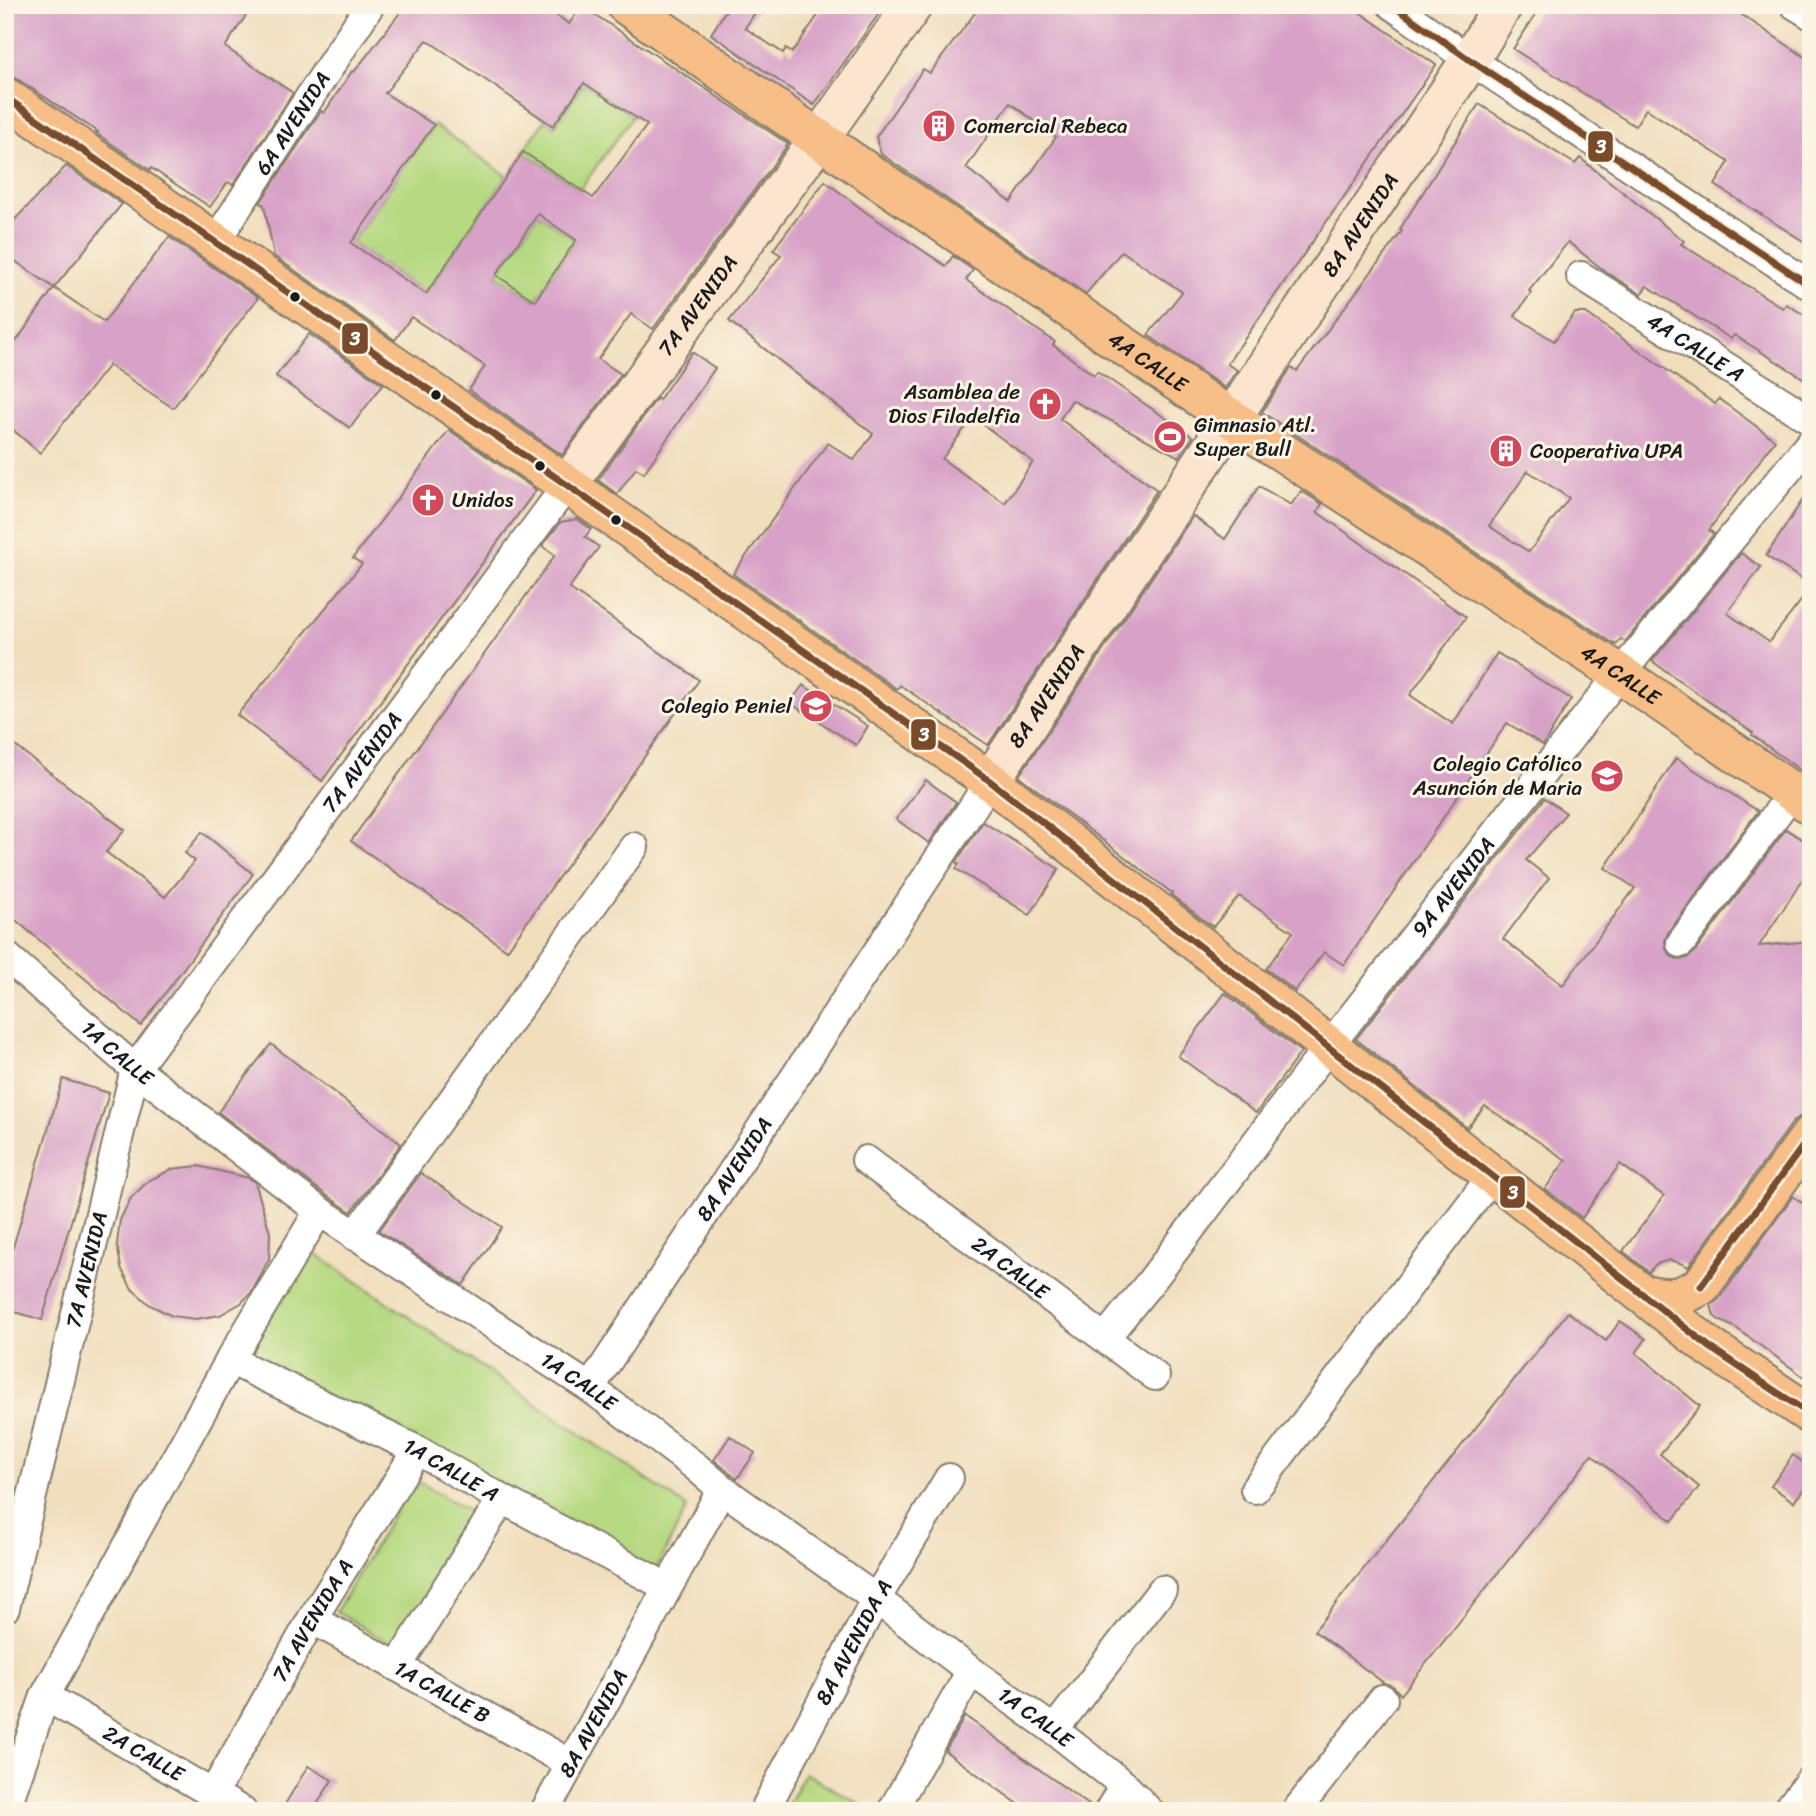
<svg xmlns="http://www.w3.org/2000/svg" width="1816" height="1816" viewBox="0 0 1816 1816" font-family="Sriracha,sans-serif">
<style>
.green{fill:#b6d981;stroke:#697a4e;stroke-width:2}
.building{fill:#d8a2c8;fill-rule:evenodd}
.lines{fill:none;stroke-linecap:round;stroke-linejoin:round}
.street-casing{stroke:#867d6c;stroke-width:32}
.secondary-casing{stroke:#867d6c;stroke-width:42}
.primary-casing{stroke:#867d6c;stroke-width:42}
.street{stroke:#fff;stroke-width:28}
.secondary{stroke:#fce5cf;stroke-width:38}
.primary{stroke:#f7be88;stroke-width:38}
.bus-1-casing{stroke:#fcf5e5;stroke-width:12}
.bus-1{stroke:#7a4b2a;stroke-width:7}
.bus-dot{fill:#1c1c1c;stroke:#fcf5e5;stroke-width:2.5}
.labels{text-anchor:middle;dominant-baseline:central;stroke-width:6;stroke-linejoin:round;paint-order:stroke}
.street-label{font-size:21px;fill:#1c1c1c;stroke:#fcf5e5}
.poi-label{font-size:21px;fill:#1c1c1c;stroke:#fcf5e5;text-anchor:start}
.line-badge{stroke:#fcf5e5;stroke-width:2.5}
.badge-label{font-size:19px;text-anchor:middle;font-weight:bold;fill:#fff}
</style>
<rect width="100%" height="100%" fill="#fcf5e5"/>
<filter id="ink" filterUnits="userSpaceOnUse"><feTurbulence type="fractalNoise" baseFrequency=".0143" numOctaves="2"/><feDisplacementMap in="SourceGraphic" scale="14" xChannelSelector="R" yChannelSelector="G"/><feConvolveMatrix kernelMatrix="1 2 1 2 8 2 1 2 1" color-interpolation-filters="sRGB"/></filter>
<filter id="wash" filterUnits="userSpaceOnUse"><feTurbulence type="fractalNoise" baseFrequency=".00686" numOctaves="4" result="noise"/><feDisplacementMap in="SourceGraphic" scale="28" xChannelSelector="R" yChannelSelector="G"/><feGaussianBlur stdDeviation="1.57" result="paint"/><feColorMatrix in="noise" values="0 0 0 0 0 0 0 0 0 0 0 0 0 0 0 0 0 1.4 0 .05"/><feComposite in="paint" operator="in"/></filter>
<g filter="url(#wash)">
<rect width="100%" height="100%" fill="#f1debd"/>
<!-- green -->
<g class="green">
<path d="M584,83L633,116L580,189L523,152L545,120L554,126Z"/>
<path d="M434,125L507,176L426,294L351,243Z"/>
<path d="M538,214L576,240L535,301L496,275Z"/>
<path d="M306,1247L687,1507L651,1580L248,1350Z"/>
<path d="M414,1479L478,1517L400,1649L336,1612Z"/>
<path d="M805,1773L869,1809L868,1811H784Z"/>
</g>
<g id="blocks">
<!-- building -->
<g class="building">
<path d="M5,5H253L225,47L293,93L233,185L228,182L210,207L151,168L150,170L96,133L98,132L17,79L5,75Z"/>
<path d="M406,5H542L569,24L582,6L788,144L653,329L631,314L598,359L621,374L562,455L469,390L485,366L411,317L395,340L274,256L264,205L260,203L321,111L324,113L352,71L354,72ZM427,40L553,126L584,83L647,125L593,198L523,152L426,294L351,243L434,125L385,93ZM538,214L576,240L535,301L496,275Z"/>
<path d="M729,5H760L745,28L783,53L786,48L792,53L825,5H885L814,105L711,34Z"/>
<path d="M981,5H1349L1436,65L1227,364L1237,370L1225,388L1148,335L1182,292L1122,251L1086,294L881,154L876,137L923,69L930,73ZM1010,103L1056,137L1011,202L966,168Z"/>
<path d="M1542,5H1727L1811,61V246L1715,185L1729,162L1646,109L1635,126L1513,49Z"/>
<path d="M1479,104L1575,164L1580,158L1684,241L1681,244L1783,308L1786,304L1811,319V383L1734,335L1731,339L1647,286L1641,294L1606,272L1568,242L1529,291L1531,293L1515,316L1554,341L1575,313H1586L1715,404L1719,399L1775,440L1709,530L1714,534L1625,642L1621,639L1616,645L1262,412L1291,368L1297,371L1402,231L1400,229ZM1528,471L1569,498L1529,552L1489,526Z"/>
<path d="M5,124L15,131L5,142Z"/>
<path d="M66,166L122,204L54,288L5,254V230Z"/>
<path d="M825,181L867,213L946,266L953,256L973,270L966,280L1055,342L1053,345L1094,375L1097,371L1193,437L1179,457L1072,400L1060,419L1157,490L988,745L900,685L897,689L733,574L828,443L854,460L873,434L729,321L781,255L773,250ZM973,417L1033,462L1005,503L942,459Z"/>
<path d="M169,237L258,298L173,408L109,365L40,453L5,423V357L54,288L104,322Z"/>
<path d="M309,334L383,384L350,428L276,376Z"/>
<path d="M692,352L715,368L644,473L636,468L617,494L598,480L657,398L659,400Z"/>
<path d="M449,430L536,490L322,781L237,715L362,564L353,558Z"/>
<path d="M1259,486L1291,505L1301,491L1322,504L1317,512L1466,617L1410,695L1453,724L1497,653L1571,699L1543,745L1507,723L1344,965L1324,952L1295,991L1266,969L1293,932L1239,896L1213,927L1171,895L1172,893L1019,776L1193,516L1225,539Z"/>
<path d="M1811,487V585L1766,556Z"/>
<path d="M577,519L591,529L585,537L599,547L569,588L699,680L507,950L351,841L555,555L542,546L561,522Z"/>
<path d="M1741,553L1761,567L1727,613L1769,642L1811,588V778L1752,735L1753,733L1652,661Z"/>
<path d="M803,685L868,726L856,745L790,703Z"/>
<path d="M5,738L125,830L106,852L165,897L195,861L185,853L202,832L253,874L141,1026L5,911Z"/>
<path d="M1676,758L1758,811L1668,933L1665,940L1666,949L1672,957L1680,960L1687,958L1694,953L1786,829L1811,845V867L1759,946L1811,941V1114L1802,1115L1793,1122L1688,1267L1683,1264L1669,1260L1656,1264L1649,1272L1623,1251L1664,1196L1620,1164L1582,1218L1545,1189L1566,1160L1485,1106L1467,1128L1356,1039L1545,798L1566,813L1526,860L1549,878L1503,939L1563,985L1635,888L1605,868Z"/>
<path d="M926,780L956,802L929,843L896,819Z"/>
<path d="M983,822L1059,869L1030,915L956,869L959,864L956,862Z"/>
<path d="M1225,993L1301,1052L1256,1113L1178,1056Z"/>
<path d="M271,1044L401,1144L351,1212L329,1197L218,1112Z"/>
<path d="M63,1079L109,1093L42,1320L5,1309V1274Z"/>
<path d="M198,1166L249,1178L255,1182L270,1233L269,1259L252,1292L241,1303L220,1315L196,1319L172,1316L150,1305L132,1289L121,1268L117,1244L120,1220L131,1198L148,1181L172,1169Z"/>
<path d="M421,1173L502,1227L463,1285L379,1231Z"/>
<path d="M1793,1196L1811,1209V1382L1736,1328L1719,1320L1714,1316L1711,1305L1719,1299Z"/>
<path d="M1568,1312L1606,1341L1620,1321L1646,1339L1636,1353L1700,1406L1660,1454L1699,1487L1672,1521L1592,1455L1401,1695L1393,1686L1384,1683L1314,1631Z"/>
<path d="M730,1436L755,1453L737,1479L714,1460Z"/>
<path d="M1793,1455L1811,1468V1479L1794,1502L1771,1486Z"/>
<path d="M965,1716L1093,1808L1092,1811H1028L945,1751Z"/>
<path d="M308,1766L332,1780L313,1811H281Z"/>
</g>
</g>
</g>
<g filter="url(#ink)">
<use href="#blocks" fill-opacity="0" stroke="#867d6c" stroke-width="2"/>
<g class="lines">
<defs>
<g id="street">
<path d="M1392,5L1470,60L1811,286"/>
<path d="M1795,5L1811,15"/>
<path id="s1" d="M215,242L370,5"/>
<path id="s2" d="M1581,276L1811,420"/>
<path d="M1681,943L1792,793"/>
<path id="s3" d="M5,955L135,1069L319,1211L590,1388L695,1466L722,1489L876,1599L971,1671L1054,1730L1124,1785L1149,1811"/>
<path id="s4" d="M866,1160L1155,1376"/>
<path d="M355,1236L634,847"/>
<path id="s5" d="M1105,1338L1152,1280L1329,1046L1620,674L1811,442"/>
<path id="s6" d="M230,1360L417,1450L502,1499L667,1587"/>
<path id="s7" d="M590,1388L990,781"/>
<path d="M1255,1489L1492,1176"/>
<path id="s8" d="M5,1608L135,1069L567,485"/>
<path id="s9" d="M312,1619L571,1764"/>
<path d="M397,1667L502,1499"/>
<path id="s10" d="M45,1696L242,1811"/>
<path d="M1054,1730L1162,1590"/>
<path id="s11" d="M213,1794L312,1619L417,1450"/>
<path d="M5,1811L45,1696L230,1360L319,1211"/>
<path id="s12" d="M545,1811L722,1489"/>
<path id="s13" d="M764,1811L876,1599L949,1478"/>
<path d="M892,1811L971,1671"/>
<path d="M1109,1811L1124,1785"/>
<path d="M1296,1811L1383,1699"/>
<path d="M1787,1811L1811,1779"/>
</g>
<g id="secondary">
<path id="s14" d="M567,485L819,139L913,5"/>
<path id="s15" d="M990,781L1470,60L1503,5"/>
</g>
<g id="primary">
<path id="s16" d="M626,5L819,139L1232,419L1620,674L1811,805"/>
<path d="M5,97L567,485L990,781L1329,1046L1642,1294L1711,1348L1811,1415"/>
<path d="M1642,1294C1670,1299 1676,1300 1701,1286L1811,1135"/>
</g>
</defs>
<!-- street casing -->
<use href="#street" class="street-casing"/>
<!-- secondary casing -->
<use href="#secondary" class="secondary-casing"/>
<!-- primary casing -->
<use href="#primary" class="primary-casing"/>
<!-- street -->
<use href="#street" class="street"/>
<!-- secondary -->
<use href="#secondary" class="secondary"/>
<!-- primary -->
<use href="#primary" class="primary"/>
<defs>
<g id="bus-1">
<path d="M1392,5L1470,60L1811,286"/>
<path d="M5,97L567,485L990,781L1711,1348L1811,1415"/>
<path d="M1701,1286L1811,1135"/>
</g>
</defs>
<!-- bus-1 casing -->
<use href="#bus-1" class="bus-1-casing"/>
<!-- bus-1 -->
<use href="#bus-1" class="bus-1"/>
</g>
</g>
<!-- icons -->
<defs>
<symbol id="building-disc" viewBox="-11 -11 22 22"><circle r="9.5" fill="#d1495b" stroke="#fcf5e5"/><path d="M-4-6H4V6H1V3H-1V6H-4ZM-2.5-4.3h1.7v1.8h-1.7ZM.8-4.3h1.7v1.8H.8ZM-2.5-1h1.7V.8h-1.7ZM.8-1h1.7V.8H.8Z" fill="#fff"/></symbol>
<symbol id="church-disc" viewBox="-11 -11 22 22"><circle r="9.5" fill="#d1495b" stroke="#fcf5e5"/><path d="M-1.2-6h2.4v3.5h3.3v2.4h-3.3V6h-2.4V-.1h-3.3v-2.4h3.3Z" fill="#fff"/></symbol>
<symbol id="stadium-disc" viewBox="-11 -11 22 22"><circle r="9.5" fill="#d1495b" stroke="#fcf5e5"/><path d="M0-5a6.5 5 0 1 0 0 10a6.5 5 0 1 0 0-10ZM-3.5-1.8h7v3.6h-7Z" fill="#fff"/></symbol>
<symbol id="school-disc" viewBox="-11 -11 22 22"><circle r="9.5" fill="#d1495b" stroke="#fcf5e5"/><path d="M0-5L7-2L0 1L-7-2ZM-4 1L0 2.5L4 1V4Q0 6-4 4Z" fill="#fff"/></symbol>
</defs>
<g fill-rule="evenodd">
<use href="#building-disc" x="920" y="107" width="38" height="38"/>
<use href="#church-disc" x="1026" y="385" width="38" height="38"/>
<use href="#stadium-disc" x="1151" y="418" width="38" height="38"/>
<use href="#building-disc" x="1487" y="432" width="38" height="38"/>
<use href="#church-disc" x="409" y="481" width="38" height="38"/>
<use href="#school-disc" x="797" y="687" width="38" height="38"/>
<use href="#school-disc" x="1588" y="757" width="38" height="38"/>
</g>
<!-- markers -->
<g class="bus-dot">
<circle cx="295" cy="297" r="6"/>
<circle cx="436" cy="395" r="6"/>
<circle cx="540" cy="466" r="6"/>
<circle cx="616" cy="520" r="6"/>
</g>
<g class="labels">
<!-- street labels -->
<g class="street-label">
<text stroke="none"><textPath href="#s1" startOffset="142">6A AVENIDA</textPath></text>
<text stroke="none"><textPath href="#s15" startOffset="668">8A AVENIDA</textPath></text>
<text stroke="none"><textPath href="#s14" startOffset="222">7A AVENIDA</textPath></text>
<text stroke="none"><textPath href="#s2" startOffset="135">4A CALLE A</textPath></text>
<text stroke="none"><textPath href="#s16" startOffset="632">4A CALLE</textPath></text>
<text stroke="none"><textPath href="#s16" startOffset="1199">4A CALLE</textPath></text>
<text stroke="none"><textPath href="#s15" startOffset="102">8A AVENIDA</textPath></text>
<text stroke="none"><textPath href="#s8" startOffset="936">7A AVENIDA</textPath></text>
<text stroke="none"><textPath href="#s5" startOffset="570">9A AVENIDA</textPath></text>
<text stroke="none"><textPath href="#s3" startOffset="149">1A CALLE</textPath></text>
<text stroke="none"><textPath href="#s7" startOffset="262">8A AVENIDA</textPath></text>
<text stroke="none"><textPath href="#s4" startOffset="180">2A CALLE</textPath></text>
<text stroke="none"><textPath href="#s8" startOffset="348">7A AVENIDA</textPath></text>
<text stroke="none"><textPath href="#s3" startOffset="716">1A CALLE</textPath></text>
<text stroke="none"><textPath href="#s6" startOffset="247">1A CALLE A</textPath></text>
<text stroke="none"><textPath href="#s11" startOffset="200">7A AVENIDA A</textPath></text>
<text stroke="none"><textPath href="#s13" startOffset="191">8A AVENIDA A</textPath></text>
<text stroke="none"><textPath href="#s9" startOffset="149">1A CALLE B</textPath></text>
<text stroke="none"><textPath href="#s3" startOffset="1283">1A CALLE</textPath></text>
<text stroke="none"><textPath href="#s12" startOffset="100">8A AVENIDA</textPath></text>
<text stroke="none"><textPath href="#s10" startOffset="114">2A CALLE</textPath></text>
</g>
<!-- poi labels -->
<g class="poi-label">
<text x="964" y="126">Comercial Rebeca</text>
<text x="1020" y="392" text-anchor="end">Asamblea de<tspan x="1020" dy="24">Dios Filadelfia</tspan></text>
<text x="1194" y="425">Gimnasio Atl.<tspan x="1194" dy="24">Super Bull</tspan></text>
<text x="1530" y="451">Cooperativa UPA</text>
<text x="452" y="500">Unidos</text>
<text x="792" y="706" text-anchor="end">Colegio Peniel</text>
<text x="1582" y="764" text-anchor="end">Colegio Católico<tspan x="1582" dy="24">Asunción de Maria</tspan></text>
</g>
</g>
<g class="line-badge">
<rect x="1587" y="130" width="27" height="33" rx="7" fill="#7a4b2a"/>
<rect x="341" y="322" width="28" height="33" rx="7" fill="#7a4b2a"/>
<rect x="910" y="718" width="27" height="33" rx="7" fill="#7a4b2a"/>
<rect x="1499" y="1175" width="27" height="34" rx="7" fill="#7a4b2a"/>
</g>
<g class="badge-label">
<text x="1601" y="153">3</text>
<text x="355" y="345">3</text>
<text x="924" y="741">3</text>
<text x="1513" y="1199">3</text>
</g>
<!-- margin -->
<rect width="1816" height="1816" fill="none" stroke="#fcf5e5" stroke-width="28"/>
</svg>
